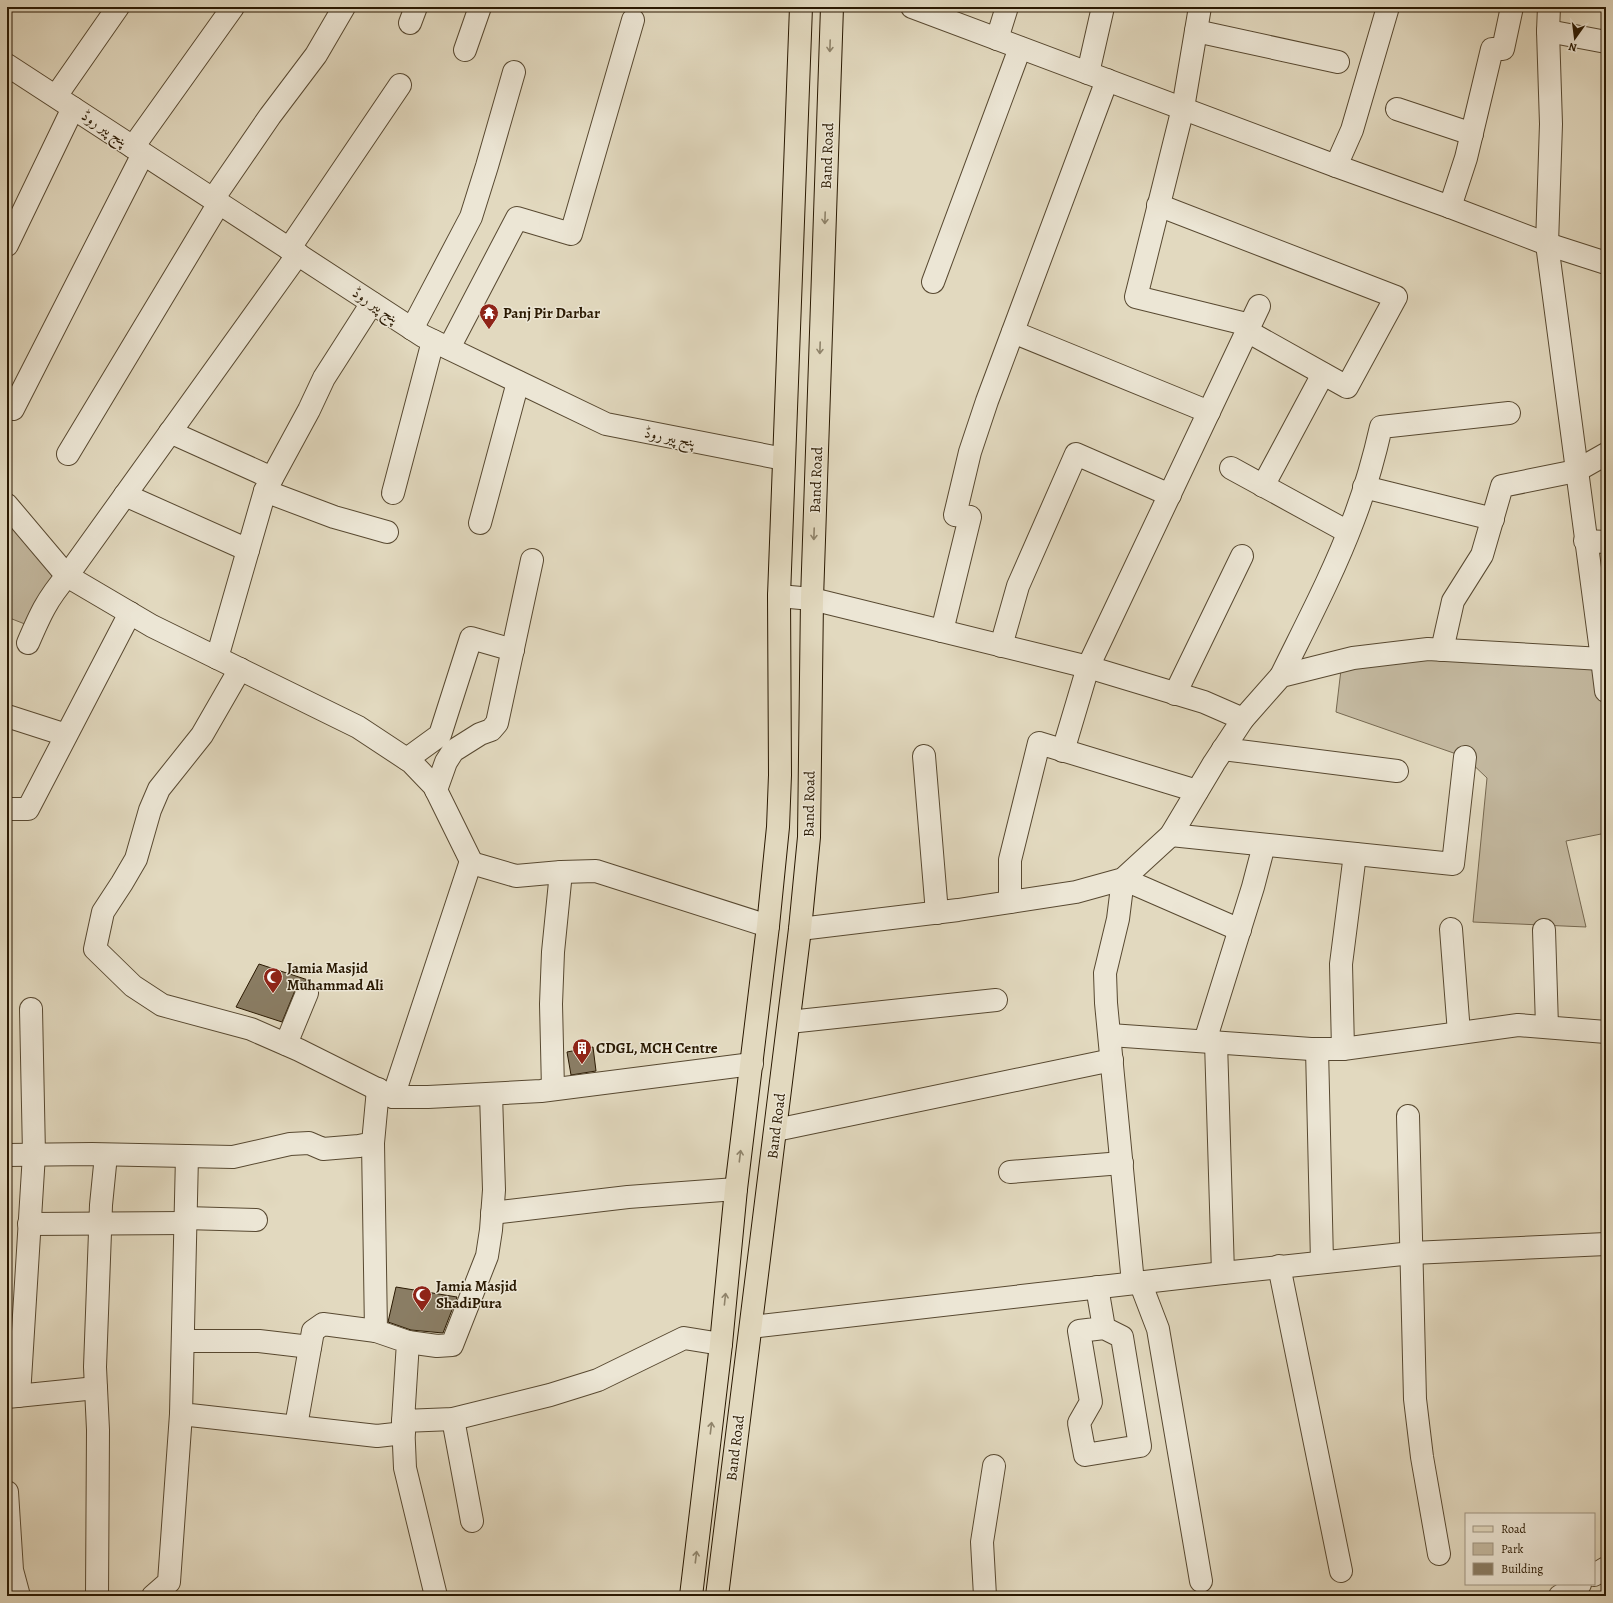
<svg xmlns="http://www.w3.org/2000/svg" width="1613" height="1603" viewBox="0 0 1613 1603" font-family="Alegreya,Amiri,serif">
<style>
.green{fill:#c3b89f;stroke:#766850}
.building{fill:#8a7d64;stroke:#2a1902}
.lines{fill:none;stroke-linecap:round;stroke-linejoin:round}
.minor-casing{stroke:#584931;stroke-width:24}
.major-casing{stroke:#2a1902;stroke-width:24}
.minor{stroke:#ece6d5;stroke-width:22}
.major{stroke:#e2d9bf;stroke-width:22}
.oneway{stroke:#8f836a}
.labels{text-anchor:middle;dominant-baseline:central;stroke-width:3;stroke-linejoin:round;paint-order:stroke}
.street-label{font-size:15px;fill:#2a1902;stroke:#ece6d5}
.poi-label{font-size:15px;font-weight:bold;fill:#2a1902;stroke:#ece6d5;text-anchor:start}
</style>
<rect width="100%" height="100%" fill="#e2d9bf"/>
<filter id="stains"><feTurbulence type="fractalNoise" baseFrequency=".005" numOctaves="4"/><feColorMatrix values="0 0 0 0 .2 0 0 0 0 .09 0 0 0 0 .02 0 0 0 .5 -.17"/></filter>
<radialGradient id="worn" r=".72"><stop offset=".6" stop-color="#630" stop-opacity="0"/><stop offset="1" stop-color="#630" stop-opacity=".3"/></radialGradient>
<!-- green -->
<g class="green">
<path d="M7,505L67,576L35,628L7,617Z"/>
<path d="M1353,658L1602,659L1606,691V833L1566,841L1586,927L1473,922L1487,778L1465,757L1336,712L1342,661Z"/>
</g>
<!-- building -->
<g class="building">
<path d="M259,964L308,980L300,983L296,988L282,1022L236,1007Z"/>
<path d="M593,1047L596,1071L571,1075L567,1052Z"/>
<path d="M396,1287L457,1297L443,1333L411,1330L388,1322Z"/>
</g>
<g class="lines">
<defs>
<g id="minor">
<path d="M912,7L1336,166L1450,207L1547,244L1606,263"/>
<path d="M1200,7L1183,108L1136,297L1250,325"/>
<path d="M410,23L416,7"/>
<path d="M1196,31L1338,62"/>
<path d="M1548,31L1606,42"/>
<path d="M997,39L1007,7"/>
<path d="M465,50L480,7"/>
<path d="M7,65L423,336L606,424L784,459"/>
<path d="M1088,73L1103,7"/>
<path d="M56,96L118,7"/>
<path d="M1397,109L1472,134"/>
<path d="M133,147L233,7"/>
<path d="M1336,166L1352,130L1388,7"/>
<path d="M213,199L270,116L316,55L344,7"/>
<path d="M1158,205L1396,297L1347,387L1247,331"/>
<path d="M1450,207L1466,158L1492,49H1503L1512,7"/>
<path d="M7,245L73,108"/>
<path d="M289,249L400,85"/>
<path d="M933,282L1020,48"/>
<path d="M412,329L471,217L487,166L514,72"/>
<path d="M1013,332L1209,412"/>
<path d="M449,348L517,218L571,234L633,20"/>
<path d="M13,409L143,154"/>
<path d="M170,432L272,478"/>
<path d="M68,454L219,203"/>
<path d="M1231,468L1348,532"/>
<path d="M1263,486L1323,374"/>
<path d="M1364,487L1493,519"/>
<path d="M265,491L334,517L387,532"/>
<path d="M393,493L433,341"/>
<path d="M125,495L248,550L265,491L309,410L324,378L372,303"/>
<path d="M7,505L67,576L152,626L358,727L411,762L434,786L471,861L475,864L516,876L561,872L596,871L768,926"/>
<path d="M480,523L518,382"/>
<path d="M1585,541L1606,542"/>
<path d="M779,596L812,599L1088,667L1204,702L1243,719"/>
<path d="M942,631L970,517L955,515L970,452L987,401L1107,80"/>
<path d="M28,643C40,615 47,599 67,576L298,254"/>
<path d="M1001,646L1018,586L1076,454L1170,495"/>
<path d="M1442,650L1453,601L1482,555L1502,486L1576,471L1606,454"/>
<path d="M217,658L248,550"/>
<path d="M1602,659L1606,691"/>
<path d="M240,669L202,735L159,789L150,810L136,859L122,883L103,912L95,949L133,986L162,1005L251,1029L299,1050L393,1097H428L541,1091L752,1064"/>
<path d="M1281,676C1306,625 1333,574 1353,521C1365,490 1374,458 1381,427L1509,413"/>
<path d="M1175,694L1242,556"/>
<path d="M7,716L66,735"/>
<path d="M1223,749L1397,771"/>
<path d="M1063,751L1088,667L1259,306"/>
<path d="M924,756L937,913"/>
<path d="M407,759L440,735L471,638L513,650"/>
<path d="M436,790L446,762L453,751L480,734L491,730L497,723L532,560"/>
<path d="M7,809H28L130,613"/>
<path d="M1171,835L1453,864L1465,757"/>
<path d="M1010,902V860L1039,743L1197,791"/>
<path d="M800,929L958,910L1076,892L1123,879L1171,835L1214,763L1243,719L1281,676L1353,658L1428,649L1602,659L1547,244L1551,124L1548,31L1549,7"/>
<path d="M1451,929L1459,1033"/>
<path d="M1544,930L1547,1026"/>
<path d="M789,1022L996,1000"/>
<path d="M1110,1035L1311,1049H1343L1518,1025L1606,1032"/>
<path d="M1205,1041L1253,887L1264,845"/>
<path d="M1216,1042L1223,1273"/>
<path d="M286,1044L307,993"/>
<path d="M1317,1049L1322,1262"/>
<path d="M1343,1049L1341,964L1355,854"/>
<path d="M553,1089L551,1004L553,952L561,872"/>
<path d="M393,1097L471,861"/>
<path d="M1408,1116L1415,1399L1422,1457L1439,1554"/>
<path d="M776,1130L1112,1060"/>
<path d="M373,1143L376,1331L408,1342L403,1421L453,1419L550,1395L598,1380L684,1338L721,1344"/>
<path d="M7,1155L92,1154L233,1157L290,1144L309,1143L323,1149L359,1146L373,1143L378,1089"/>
<path d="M187,1156L181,1414L377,1436L404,1433"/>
<path d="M1010,1172L1122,1163"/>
<path d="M492,1213L628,1197L736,1189"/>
<path d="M185,1218L256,1220"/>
<path d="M29,1224L185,1223"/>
<path d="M1279,1266L1341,1571"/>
<path d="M1140,1282L1158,1329L1201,1581"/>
<path d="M1133,1283L1106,1003L1105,973L1118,919L1123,879L1240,930"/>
<path d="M1097,1287L1104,1328L1122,1337L1140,1446L1085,1455L1079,1423L1091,1402L1079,1331L1104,1328"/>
<path d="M751,1327L1223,1273L1412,1253L1606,1244"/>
<path d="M183,1341H259L310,1347"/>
<path d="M408,1342L437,1346L452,1345L487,1256L491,1230L494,1190L491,1094"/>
<path d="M19,1396L34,1154L31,1009"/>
<path d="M7,1397L96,1388"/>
<path d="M453,1419L472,1521"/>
<path d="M403,1421L405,1468L436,1596"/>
<path d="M296,1426L313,1331L323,1324L376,1331"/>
<path d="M7,1492L12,1570L19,1596"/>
<path d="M1594,1575L1606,1568"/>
<path d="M97,1596L98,1430L95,1367L101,1205L106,1155"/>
<path d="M153,1596L169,1582L181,1414"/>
<path d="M985,1596L982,1542L994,1466"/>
<path d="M1560,1596L1580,1584"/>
</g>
<g id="major">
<path d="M691,1596L721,1344L736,1189L768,926L778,827L780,775L779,596L801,7"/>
<path d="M717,1596L800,929L809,837L812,599L832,7"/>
</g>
</defs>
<!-- minor casing -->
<use href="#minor" class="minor-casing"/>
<!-- major casing -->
<use href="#major" class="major-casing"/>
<!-- minor -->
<use href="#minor" class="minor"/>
<!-- major -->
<use href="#major" class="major"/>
</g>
<!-- one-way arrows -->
<defs><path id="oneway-shaft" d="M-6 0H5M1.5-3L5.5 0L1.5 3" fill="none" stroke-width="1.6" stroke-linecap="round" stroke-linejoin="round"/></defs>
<g class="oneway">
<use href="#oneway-shaft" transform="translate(830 46) rotate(92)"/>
<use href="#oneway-shaft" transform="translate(825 218) rotate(92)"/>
<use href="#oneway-shaft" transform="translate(820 348) rotate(92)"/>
<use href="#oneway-shaft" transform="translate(814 534) rotate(92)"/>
<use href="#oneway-shaft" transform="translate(740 1156) rotate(-83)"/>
<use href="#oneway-shaft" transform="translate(725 1299) rotate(-84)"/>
<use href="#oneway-shaft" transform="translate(711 1428) rotate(-83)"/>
<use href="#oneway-shaft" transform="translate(696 1557) rotate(-83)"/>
</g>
<!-- icons -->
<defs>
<symbol id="temple-pin" viewBox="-11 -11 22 30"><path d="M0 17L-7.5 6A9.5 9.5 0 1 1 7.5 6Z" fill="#8f2418" stroke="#ece6d5"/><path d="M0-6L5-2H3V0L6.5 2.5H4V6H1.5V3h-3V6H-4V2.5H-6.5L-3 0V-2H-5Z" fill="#fff"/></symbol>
<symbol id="mosque-pin" viewBox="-11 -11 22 30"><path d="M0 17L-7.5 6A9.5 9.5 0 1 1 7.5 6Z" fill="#8f2418" stroke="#ece6d5"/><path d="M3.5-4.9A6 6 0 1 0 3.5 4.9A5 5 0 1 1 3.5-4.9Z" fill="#fff"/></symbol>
<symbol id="building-pin" viewBox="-11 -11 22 30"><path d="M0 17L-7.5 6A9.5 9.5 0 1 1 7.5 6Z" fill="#8f2418" stroke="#ece6d5"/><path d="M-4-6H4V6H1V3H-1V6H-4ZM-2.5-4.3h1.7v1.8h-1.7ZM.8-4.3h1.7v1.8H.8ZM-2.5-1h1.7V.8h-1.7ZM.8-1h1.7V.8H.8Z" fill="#fff"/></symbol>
</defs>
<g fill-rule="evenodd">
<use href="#temple-pin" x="478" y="302" width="22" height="30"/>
<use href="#mosque-pin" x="262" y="966" width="22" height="30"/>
<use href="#building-pin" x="571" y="1037" width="22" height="30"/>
<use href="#mosque-pin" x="411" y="1284" width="22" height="30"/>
</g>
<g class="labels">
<!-- street labels -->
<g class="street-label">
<text transform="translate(105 128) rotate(33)">پنج پیر روڈ</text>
<text transform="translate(827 156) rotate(-88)">Band Road</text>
<text transform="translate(376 305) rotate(33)">پنج پیر روڈ</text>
<text transform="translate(670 437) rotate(11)">پنج پیر روڈ</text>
<text transform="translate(816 480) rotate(-88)">Band Road</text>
<text transform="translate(809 804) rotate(-89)">Band Road</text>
<text transform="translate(776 1126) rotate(-83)">Band Road</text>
<text transform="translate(735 1448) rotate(-83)">Band Road</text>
</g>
<!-- poi labels -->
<g class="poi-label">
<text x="503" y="313">Panj Pir Darbar</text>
<text x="287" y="968">Jamia Masjid<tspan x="287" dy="17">Muhammad Ali</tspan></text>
<text x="596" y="1048">CDGL, MCH Centre</text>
<text x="436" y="1286">Jamia Masjid<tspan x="436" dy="17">ShadiPura</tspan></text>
</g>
</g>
<!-- margin -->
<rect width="1613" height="1603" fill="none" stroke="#e2d9bf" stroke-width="24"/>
<rect x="8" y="8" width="1597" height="1587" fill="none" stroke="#2a1902" stroke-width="2"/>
<rect x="12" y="12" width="1589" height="1579" fill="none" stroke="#2a1902"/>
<!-- legend -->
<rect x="1465" y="1513" width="130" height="72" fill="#ece6d5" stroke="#9e9481"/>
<rect x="1473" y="1526" width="20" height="6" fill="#e2d9bf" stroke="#9e9481"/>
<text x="1501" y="1533" font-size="12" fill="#2a1902">Road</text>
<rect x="1473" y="1543" width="20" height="12" fill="#c3b89f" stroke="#9e9481"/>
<text x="1501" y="1553" font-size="12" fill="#2a1902">Park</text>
<rect x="1473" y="1563" width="20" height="12" fill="#8a7d64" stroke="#9e9481"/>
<text x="1501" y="1573" font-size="12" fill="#2a1902">Building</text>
<!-- north arrow -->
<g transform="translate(1575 38) rotate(194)" stroke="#ece6d5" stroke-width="3" paint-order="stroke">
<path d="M0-3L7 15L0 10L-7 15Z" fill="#2a1902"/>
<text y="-6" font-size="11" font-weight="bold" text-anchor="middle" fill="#2a1902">N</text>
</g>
<rect width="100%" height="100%" filter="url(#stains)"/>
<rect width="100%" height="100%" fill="url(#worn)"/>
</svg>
